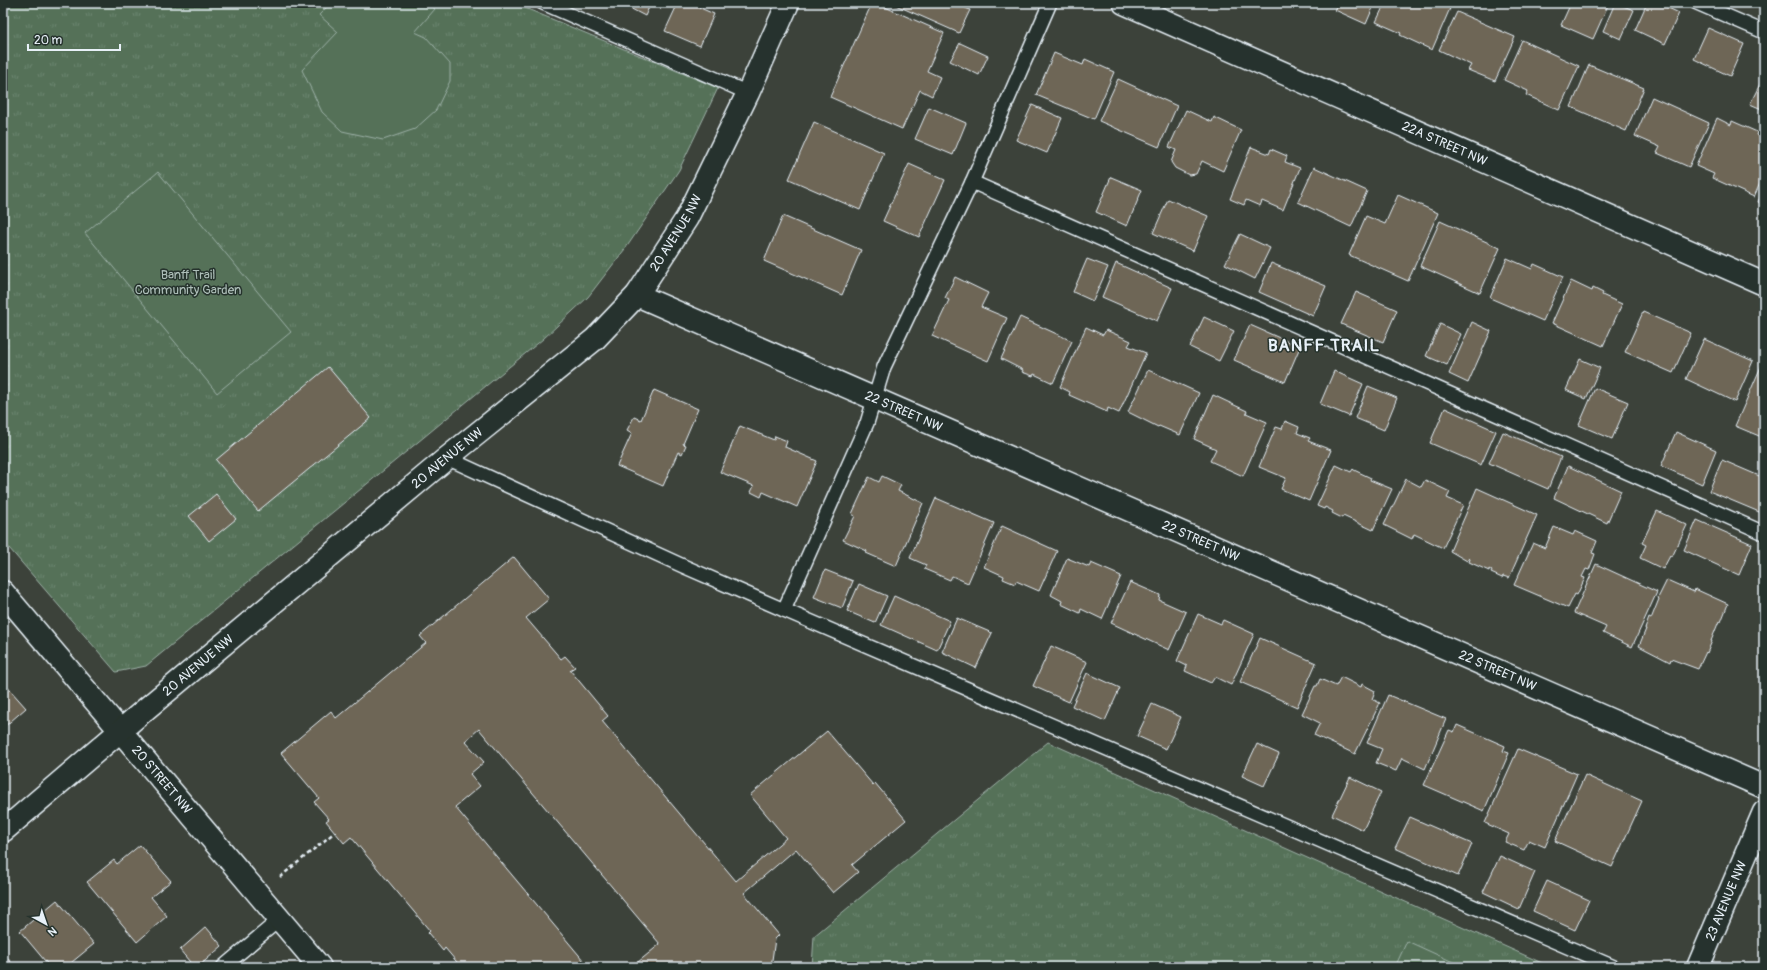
<svg xmlns="http://www.w3.org/2000/svg" width="1767" height="970" viewBox="0 0 1767 970" font-family="Pangolin,sans-serif">
<style>
.grass{fill:url(#grass-tufts);stroke:#9eb1a8}
.garden{fill:#547158;stroke:#9eb1a8}
.building{fill:#6e6657;stroke:#e8f1f8}
.lines{fill:none;stroke-linecap:round;stroke-linejoin:round}
.service-casing{stroke:#e8f1f8;stroke-width:16}
.minor-casing{stroke:#e8f1f8;stroke-width:25}
.path{stroke:#e8f1f8;stroke-width:2.5;stroke-dasharray:4 3;stroke-linecap:butt}
.service{stroke:#26332d;stroke-width:13}
.minor{stroke:#26332d;stroke-width:22}
.labels{text-anchor:middle;dominant-baseline:central;stroke-width:3;stroke-linejoin:round;paint-order:stroke}
.street-label{font-size:13px;fill:#e8f1f8;stroke:#26332d}
.park-label{font-size:13px;fill:#adbeb8;stroke:#26332d}
.district-label{font-size:17px;font-weight:bold;letter-spacing:1px;fill:#e8f1f8;stroke:#26332d}
</style>
<defs>
<pattern id="grass-tufts" width="24" height="20" patternUnits="userSpaceOnUse"><rect width="24" height="20" fill="#547158"/><path d="M3 7l-1-3M5 7V3M7 7l1-3M15 17l-1-3M17 17v-4M19 17l1-3" fill="none" stroke="#6d8671"/></pattern>
</defs>
<rect width="100%" height="100%" fill="#3c423a"/>
<filter id="ink" filterUnits="userSpaceOnUse"><feTurbulence type="fractalNoise" baseFrequency=".025" numOctaves="2"/><feDisplacementMap in="SourceGraphic" scale="8" xChannelSelector="R" yChannelSelector="G"/><feConvolveMatrix kernelMatrix="1 2 1 2 8 2 1 2 1" color-interpolation-filters="sRGB"/></filter>
<g filter="url(#ink)">
<!-- grass -->
<g class="grass">
<path d="M3,3H513L718,88L679,170L628,245L588,297L543,339L146,666L116,672L3,541Z"/>
<path d="M1048,742L1551,967H812L814,936Z"/>
</g>
<!-- garden -->
<g class="garden">
<path d="M331,3H427L435,9L415,32L426,37L450,64V81L436,110L415,129L383,140L342,131L322,112L302,70L338,32L319,15Z"/>
<path d="M158,172L291,332L217,393L85,233Z"/>
<path d="M1407,941L1464,967H1395Z"/>
</g>
<!-- building -->
<g class="building">
<path d="M620,3H651L645,16Z"/>
<path d="M678,3H689L714,14L700,46L665,31Z"/>
<path d="M872,3H876L944,33L927,71L940,77L932,96L920,90L902,129L830,97Z"/>
<path d="M891,3H955L970,10L959,33Z"/>
<path d="M1339,3H1375L1366,24L1335,10Z"/>
<path d="M1385,3H1443L1451,6L1432,50L1400,35L1401,33L1376,22Z"/>
<path d="M1571,3H1609L1593,39L1561,25Z"/>
<path d="M1615,3L1634,10L1621,39L1603,31Z"/>
<path d="M1647,3H1658L1679,13L1665,44L1635,30Z"/>
<path d="M1457,12L1515,37L1495,81L1468,70L1471,65L1439,50Z"/>
<path d="M1708,28L1744,44L1730,76L1694,59Z"/>
<path d="M1522,40L1579,66L1559,110L1526,95L1528,91L1504,80Z"/>
<path d="M960,43L988,56L979,75L950,61Z"/>
<path d="M1054,53L1083,65L1085,59L1114,72L1094,119L1036,95Z"/>
<path d="M1589,65L1644,88L1626,131L1571,107Z"/>
<path d="M1118,79L1177,106L1159,147L1099,121Z"/>
<path d="M1762,80L1764,81V110L1750,104Z"/>
<path d="M1652,97L1709,123L1689,167L1657,153L1660,147L1635,136Z"/>
<path d="M1032,105L1062,118L1047,153L1016,140Z"/>
<path d="M929,107L966,123L953,155L915,139Z"/>
<path d="M1186,110L1212,122L1214,117L1241,130L1223,171L1202,161L1196,174L1189,175L1175,168L1171,162L1176,150L1169,147Z"/>
<path d="M1717,118L1731,125L1732,121L1757,132L1756,135L1764,139V174L1754,197L1712,178L1714,174L1696,166Z"/>
<path d="M814,122L884,153L860,210L789,179Z"/>
<path d="M1251,147L1269,154L1271,149L1287,156L1285,162L1300,168L1283,210L1262,201L1260,206L1246,200L1244,205L1230,199Z"/>
<path d="M909,164L945,180L919,237L883,221Z"/>
<path d="M1314,167L1367,191L1351,227L1298,202Z"/>
<path d="M1111,177L1142,190L1127,226L1096,212Z"/>
<path d="M1764,188V205L1758,202Z"/>
<path d="M1398,195L1438,213L1408,281L1349,255L1366,216L1385,224Z"/>
<path d="M1168,199L1208,216L1193,251L1153,233Z"/>
<path d="M783,216L861,250L842,295L764,261Z"/>
<path d="M1440,221L1500,248L1480,293L1420,266Z"/>
<path d="M1240,234L1270,248L1255,279L1225,264Z"/>
<path d="M1507,258L1532,269L1534,264L1563,277L1543,321L1490,298Z"/>
<path d="M1087,259L1108,267L1093,301L1073,292Z"/>
<path d="M1116,263L1172,288L1157,321L1102,297Z"/>
<path d="M1271,263L1326,286L1313,316L1259,292Z"/>
<path d="M955,277L988,293L981,307L1007,318L988,361L932,336L949,300L945,298Z"/>
<path d="M1571,281L1592,291L1593,288L1603,293L1602,295L1622,304L1603,346L1552,323Z"/>
<path d="M1356,292L1397,310L1383,342L1341,324Z"/>
<path d="M1643,312L1691,333L1673,373L1625,352Z"/>
<path d="M1020,317L1072,341L1053,383L1034,374L1033,376L1022,372L1023,370L1001,359Z"/>
<path d="M1204,317L1234,331L1219,361L1190,347Z"/>
<path d="M1472,322L1491,331L1468,383L1449,374Z"/>
<path d="M1440,324L1461,334L1447,365L1426,356Z"/>
<path d="M1250,325L1300,347L1285,382L1234,360Z"/>
<path d="M1086,327L1103,335L1106,330L1131,341L1128,346L1146,353L1119,413L1108,408L1107,412L1069,395L1070,392L1060,387Z"/>
<path d="M1704,339L1753,361L1735,402L1686,379Z"/>
<path d="M1580,359L1600,368L1586,399L1566,390Z"/>
<path d="M1763,362L1764,363V438L1735,426Z"/>
<path d="M328,367L371,418L258,511L216,460Z"/>
<path d="M1148,370L1199,393L1180,435L1159,426L1158,427L1128,412Z"/>
<path d="M1334,371L1363,384L1349,416L1320,404Z"/>
<path d="M1368,386L1397,398L1384,430L1355,418Z"/>
<path d="M1595,388L1628,402L1612,439L1579,425Z"/>
<path d="M654,390L698,409L683,444L686,445L682,454L678,452L663,486L617,466L632,433L627,430L634,417L641,420Z"/>
<path d="M1213,395L1247,411L1246,413L1267,422L1243,476L1210,461L1216,449L1194,439Z"/>
<path d="M1445,408L1496,431L1481,465L1430,443Z"/>
<path d="M1285,421L1299,427L1297,433L1310,438L1308,441L1331,450L1309,501L1281,489L1286,478L1259,467L1276,427L1282,429Z"/>
<path d="M740,426L774,440L775,436L787,441L785,447L817,461L797,507L763,492L761,497L751,492L754,486L720,472Z"/>
<path d="M1503,432L1561,457L1548,489L1489,463Z"/>
<path d="M1676,432L1716,450L1702,484L1661,466Z"/>
<path d="M1722,460L1764,478V514L1709,491Z"/>
<path d="M1336,465L1351,472L1353,469L1354,470L1371,478L1370,480L1392,489L1373,530L1343,516L1342,518L1332,513L1333,511L1325,507L1324,509L1317,506Z"/>
<path d="M1568,466L1621,491L1607,523L1554,498Z"/>
<path d="M882,476L901,485L898,491L923,503L896,566L866,553L867,551L843,540L855,516L852,514L869,477L879,482Z"/>
<path d="M1406,479L1421,487L1425,480L1450,492L1447,498L1463,505L1443,548L1414,534L1412,539L1384,525Z"/>
<path d="M1477,488L1537,515L1509,578L1503,576L1502,578L1491,573L1492,571L1489,569V571L1469,562L1470,559L1469,558L1467,561L1450,551Z"/>
<path d="M216,494L236,519L209,541L189,516Z"/>
<path d="M936,498L994,523L968,583L952,576L950,580L924,569L926,565L910,558Z"/>
<path d="M1657,511L1687,525L1672,557L1670,556L1663,569L1640,558L1646,545L1642,543Z"/>
<path d="M1697,520L1752,544L1739,575L1684,550Z"/>
<path d="M1002,526L1057,551L1039,591L1016,581L1015,584L1003,579L1004,576L984,567Z"/>
<path d="M1554,527L1573,535L1575,531L1597,541L1592,553L1595,554L1589,570L1586,569L1582,577L1585,578L1577,595L1575,594L1568,608L1514,585L1533,543L1545,548Z"/>
<path d="M514,557L549,599L526,618L561,659L565,656L575,667L570,670L608,716L602,721L736,881L786,838L750,795L827,731L873,785L875,783L906,820L852,865L858,872L833,893L796,849L744,893L779,935L775,939L771,967H632L660,944L479,729L465,741L484,762L470,774L480,786L455,807L589,967H461L445,948L443,951L428,933L430,931L351,837L344,843L326,821L329,819L314,802L319,798L281,753L331,711L336,718L426,643L420,636Z"/>
<path d="M1067,558L1089,567L1091,563L1121,576L1102,619L1081,609L1080,613L1061,604L1062,601L1051,595Z"/>
<path d="M1596,564L1657,592L1632,647L1603,633L1606,627L1574,613Z"/>
<path d="M825,570L853,581L842,608L814,597Z"/>
<path d="M1667,580L1694,592L1695,589L1728,604L1721,622L1719,621L1711,641H1712L1707,653L1706,652L1698,669L1671,659L1670,662L1639,646L1646,629H1645L1649,618L1651,619L1659,599L1658,598Z"/>
<path d="M1130,582L1160,595L1159,600L1186,612L1169,650L1111,623Z"/>
<path d="M859,584L887,596L875,623L847,611Z"/>
<path d="M894,596L950,621L937,650L881,625Z"/>
<path d="M1198,614L1221,624L1223,620L1254,634L1231,685L1215,677L1211,683L1185,671L1187,666L1177,661Z"/>
<path d="M957,618L992,633L976,668L942,652Z"/>
<path d="M1260,638L1316,663L1297,707L1240,682Z"/>
<path d="M1051,646L1087,662L1069,702L1033,686Z"/>
<path d="M1087,673L1120,688L1105,721L1072,706Z"/>
<path d="M1341,677L1361,687L1362,684L1375,691L1372,699L1380,703L1355,754L1314,735L1320,723L1302,714L1315,686H1317L1320,679L1336,686Z"/>
<path d="M3,682L26,708L3,728Z"/>
<path d="M1388,695L1446,719L1425,769L1402,758L1396,771L1376,763L1382,749L1367,743Z"/>
<path d="M1152,704L1181,717L1166,749L1137,736Z"/>
<path d="M1457,725L1505,746L1503,751L1509,753L1484,811L1424,785L1449,730L1454,732Z"/>
<path d="M1257,744L1279,754L1264,786L1242,776Z"/>
<path d="M1518,749L1577,774L1545,847L1529,840L1524,850L1505,842L1509,834L1485,823Z"/>
<path d="M1585,775L1642,801L1612,867L1555,841Z"/>
<path d="M1350,777L1381,792L1363,830L1332,815Z"/>
<path d="M1410,817L1472,844L1458,876L1395,848Z"/>
<path d="M140,845L171,881L151,897L167,916L137,942L87,882L114,860L117,864Z"/>
<path d="M1500,856L1535,872L1519,909L1483,892Z"/>
<path d="M1547,881L1589,900L1575,930L1533,911Z"/>
<path d="M57,900L94,944L66,967H50L20,931Z"/>
<path d="M206,927L222,946L198,967H194L180,950Z"/>
<path d="M5,955L15,967H3V957Z"/>
</g>
<g class="lines">
<defs>
<g id="service">
<path d="M543,3L748,93"/>
<path d="M1697,3L1764,32"/>
<path d="M972,182L1764,533"/>
<path d="M447,458L683,566L784,610L1614,967"/>
<path d="M784,610L867,423L884,367L972,182L1050,3"/>
<path d="M223,967L280,919"/>
</g>
<g id="minor">
<path id="s1" d="M1124,3L1764,284"/>
<path id="s2" d="M637,295L1764,787"/>
<path id="s3" d="M3,592L320,967"/>
<path id="s4" d="M3,831L147,708L447,458L595,339L637,295L687,218L748,93L788,3"/>
<path id="s5" d="M1698,967L1764,812"/>
</g>
</defs>
<!-- service casing -->
<use href="#service" class="service-casing"/>
<!-- minor casing -->
<use href="#minor" class="minor-casing"/>
<!-- path -->
<path class="path" d="M280,877L335,832"/>
<!-- service -->
<use href="#service" class="service"/>
<!-- minor -->
<use href="#minor" class="minor"/>
</g>
</g>
<g class="labels">
<!-- street labels -->
<g class="street-label">
<text stroke="none"><textPath href="#s1" startOffset="350">22A STREET NW</textPath></text>
<text stroke="none"><textPath href="#s4" startOffset="904">20 AVENUE NW</textPath></text>
<text stroke="none"><textPath href="#s2" startOffset="291">22 STREET NW</textPath></text>
<text stroke="none"><textPath href="#s4" startOffset="580">20 AVENUE NW</textPath></text>
<text stroke="none"><textPath href="#s2" startOffset="615">22 STREET NW</textPath></text>
<text stroke="none"><textPath href="#s4" startOffset="256">20 AVENUE NW</textPath></text>
<text stroke="none"><textPath href="#s2" startOffset="939">22 STREET NW</textPath></text>
<text stroke="none"><textPath href="#s3" startOffset="246">20 STREET NW</textPath></text>
<text stroke="none"><textPath href="#s5" startOffset="72">23 AVENUE NW</textPath></text>
</g>
<!-- park labels -->
<g class="park-label">
<text x="188" y="275">Banff Trail<tspan x="188" dy="15">Community Garden</tspan></text>
</g>
<!-- district labels -->
<g class="district-label">
<text x="1324" y="345">BANFF TRAIL</text>
</g>
</g>
<!-- margin -->
<rect width="1767" height="970" fill="none" stroke="#26332d" stroke-width="16"/>
<rect x="8" y="8" width="1751" height="954" fill="none" stroke="#e8f1f8" stroke-width="1.5" filter="url(#ink)"/>
<!-- north arrow -->
<g transform="translate(46 924) rotate(140)" stroke="#26332d" stroke-width="3" paint-order="stroke">
<path d="M0-3L7 15L0 10L-7 15Z" fill="#e8f1f8"/>
<text y="-6" font-size="11" font-weight="bold" text-anchor="middle" fill="#e8f1f8">N</text>
</g>
<!-- scale -->
<path d="M28 44v6h92v-6" fill="none" stroke="#e8f1f8" stroke-width="2"/>
<text x="34" y="44" font-size="12" fill="#e8f1f8" stroke="#26332d" stroke-width="3" paint-order="stroke">20 m</text>
</svg>
